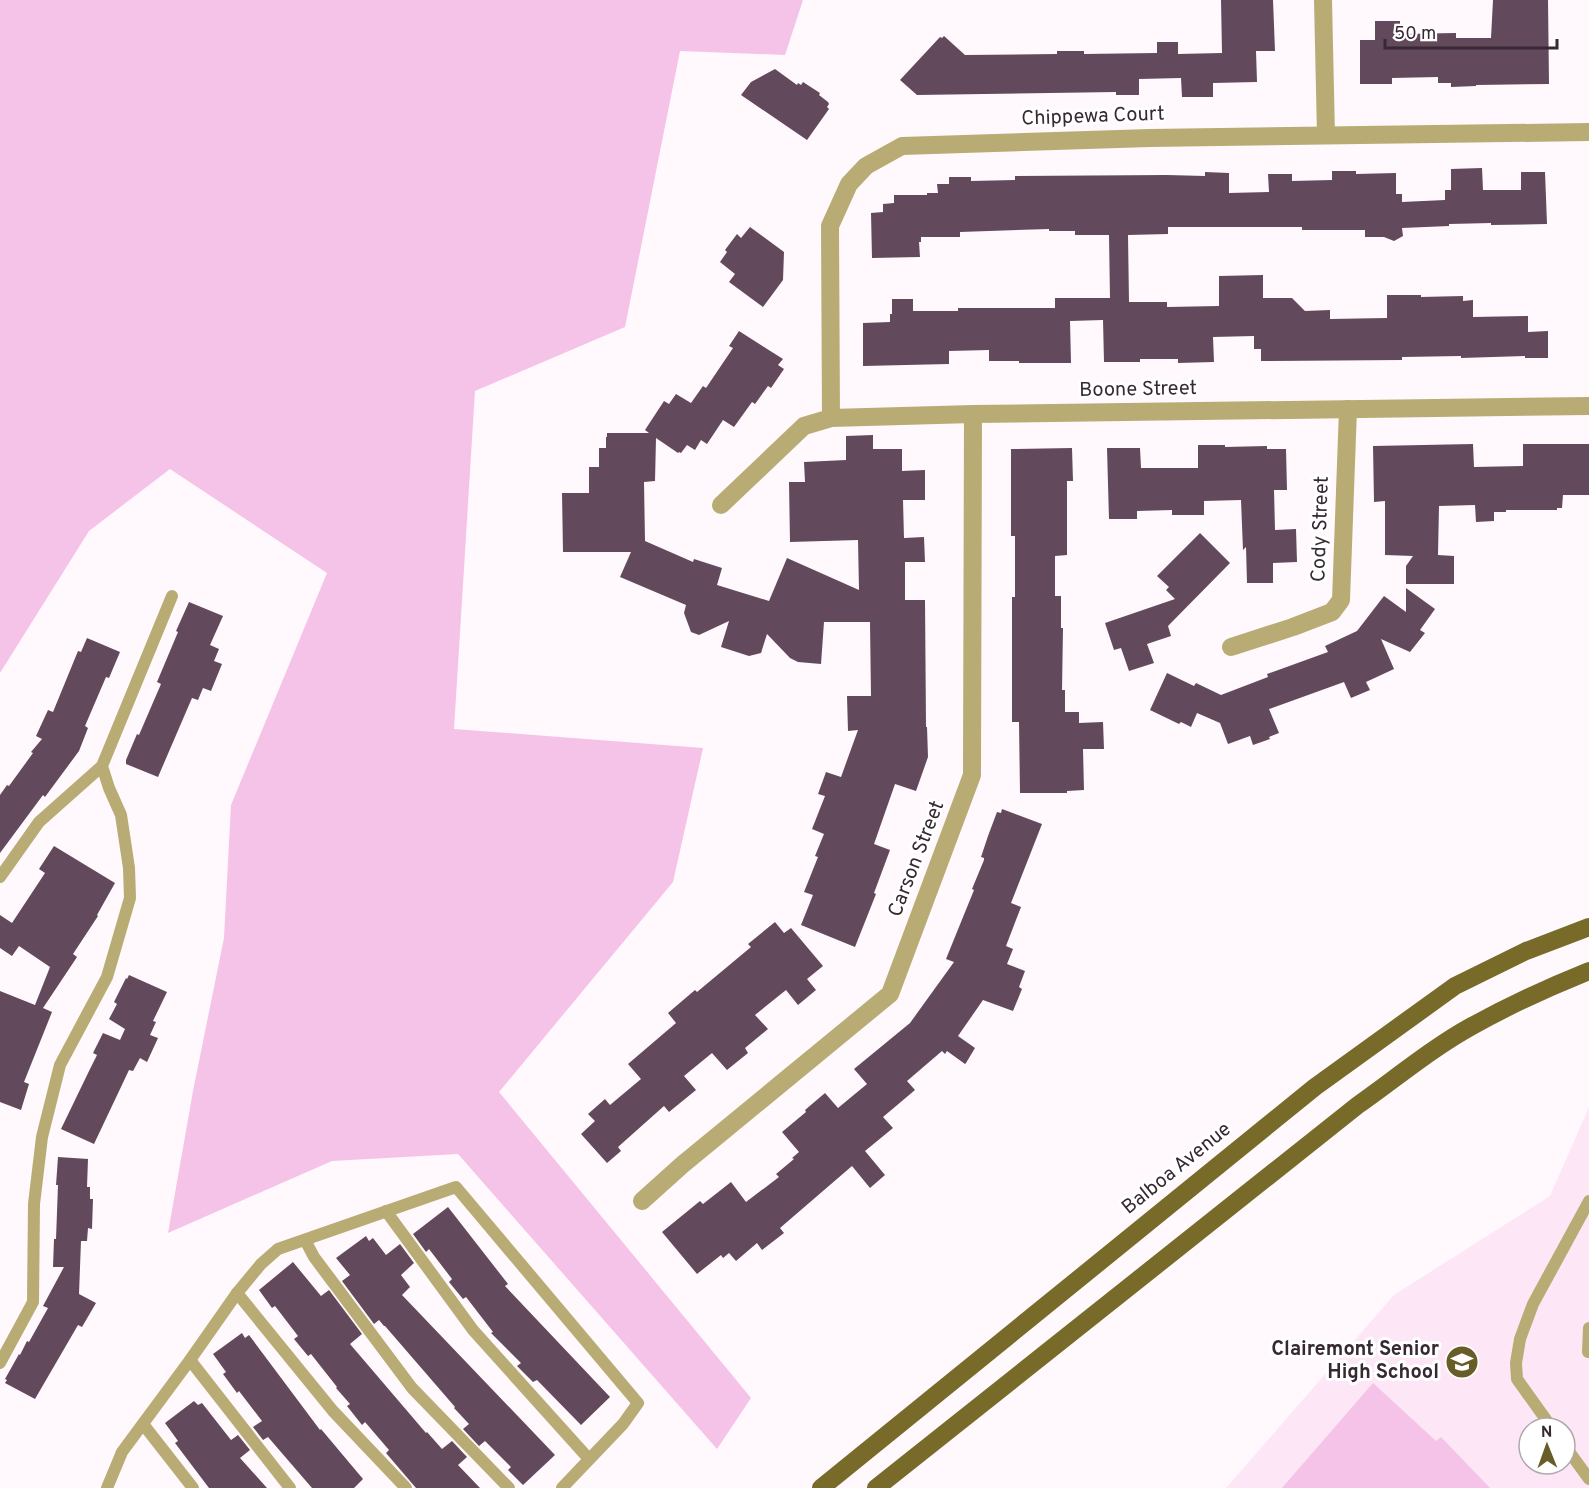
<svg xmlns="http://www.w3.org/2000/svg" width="1589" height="1488" viewBox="0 0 1589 1488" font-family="Overpass,sans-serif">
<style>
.built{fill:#fde6f6;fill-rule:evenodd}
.green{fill:#f5c3e7}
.building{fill:#63495c}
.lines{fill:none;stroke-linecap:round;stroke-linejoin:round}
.lane{stroke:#b8ac74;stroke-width:12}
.street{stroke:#b8ac74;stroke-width:18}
.primary{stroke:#786b29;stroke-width:18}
.labels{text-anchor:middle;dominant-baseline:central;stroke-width:6;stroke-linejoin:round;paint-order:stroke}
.street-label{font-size:20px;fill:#362932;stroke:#fff}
.poi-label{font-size:20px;font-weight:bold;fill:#362932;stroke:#fff;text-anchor:end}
</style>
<rect width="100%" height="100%" fill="#fff8fc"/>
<!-- built -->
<path class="built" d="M1589,1107V1488H1226L1394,1295L1550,1196ZM1529,1428H1565V1464H1529Z"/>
<!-- green -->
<g class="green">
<path d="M0,0H803L785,55L680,51L625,327L475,391L454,729L703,748L673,882L499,1092L751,1398L717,1449L458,1154L332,1161L168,1233L193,1091L224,938L231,805L327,573L170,469L89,531L0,673Z"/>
<path d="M1373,1383L1436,1441L1441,1437L1490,1488H1282Z"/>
</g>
<!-- building -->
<g class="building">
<path d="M1221,0H1273L1275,51H1256L1257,82L1213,83V97H1182L1181,78L1139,79V95H1116V92L917,95L900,80L940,37L942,38L944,36L965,55L1057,54V51H1084V54L1157,53V42H1178V54L1222,53Z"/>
<path d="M1493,0H1548L1549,84L1476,85V86L1451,87V83H1438V77L1392,78V84H1360V40H1375V21H1400V34L1456,33V38H1491Z"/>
<path d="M775,69L797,85L798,83L801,85L803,82L820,93L819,95L828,102L829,104L827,107L829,109L807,140L741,95L751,82Z"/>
<path d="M1482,168L1483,190H1521V172H1545L1547,224L1491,225V223L1449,224V226L1402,228L1403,236L1394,241L1384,237H1365V230H1302V227H1168V234L1128,235L1129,302H1167V307L1219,306V276L1263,275V298H1292L1305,311L1330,310V319L1387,318V295H1421V297L1463,296V301L1473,300V317L1528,316V332L1548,331V358H1525V356L1461,358V356L1402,357V360L1261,361V349H1254V336L1213,337L1214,362L1178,363V359H1140V362H1104L1103,320L1070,321L1071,363H1019V361H989V350L949,351V364L863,366V323L890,322V314H892V299H913V311H958V308H1055V298H1110L1109,235H1075V231H1049V229L960,232V237H921V242H919L920,257L872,258L871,213L883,212V204L894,203V195H927V193H938L937,184H949V177H971V181L1015,180V176L1167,175L1205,176V172L1229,173V193L1269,192L1268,174H1292V181L1332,180V171H1356V174L1396,173V194H1402V202L1445,200V190H1451V169Z"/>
<path d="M750,227L784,252L783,280L763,307L729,282L735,274L720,262L727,252L725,250L737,234L741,238Z"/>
<path d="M739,331L783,359L778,365L784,369L771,388L768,386L755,404L752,402L734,427L723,420L707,444L701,440L695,450L687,445L681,453L679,452L678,453L656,438L655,481L644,482L645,541L693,562L694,559L722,568L717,585L769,601L787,558L859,590L858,540L790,542L789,482H805L804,462L846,460V436L873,435V449H902V471L925,470V500H903L904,538L924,537L925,562H905V600H925L926,727H927L928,757L916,791L895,784L874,844L890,850L874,893L876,894L855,947L801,925L813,895L804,892L818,857L815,856L824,834L812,829L825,796L818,794L826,772L841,777L858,730L848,731L847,696H871L870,622H824L821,664L798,662L790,658L767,634L761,653L749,656L721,647L729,621L699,635L691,632L684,613L686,605L620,577L631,552H563L562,493H589V467H599V448H606V437H607V433H649L645,430L664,401L669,404L676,394L691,403L703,386L706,388L733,348L729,346Z"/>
<path d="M1473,444L1474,467L1523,466V444H1589V495H1563L1562,508H1557V510H1506V512H1494V521L1476,522L1475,505L1439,506L1438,555L1454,556V584H1406V566L1413,556L1385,555V501L1374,502L1373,446Z"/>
<path d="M1198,445H1225V447L1267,446V449H1286L1287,490H1274L1275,530L1296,529L1297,562L1273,563V583H1247L1246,547L1243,550L1241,500L1204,501V515H1172V510L1137,511V519H1109L1107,448H1140L1141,468H1198Z"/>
<path d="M1072,448L1073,481H1067V555L1055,556V596H1061V628H1063L1062,690H1065V712H1079V723L1103,722L1104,749H1083L1084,790L1067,791V793H1020L1019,722H1012V597H1015V536H1011V449Z"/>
<path d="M1200,533L1230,563L1168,626L1171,636L1147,644L1154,663L1129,671L1121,648L1114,650L1105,623L1175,599L1166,590L1169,587L1157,576Z"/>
<path d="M1406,588L1435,609L1420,630L1425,633L1410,652L1381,639L1394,669L1366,682L1370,690L1351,698L1344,682L1269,709L1279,733L1269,737L1270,739L1253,745L1250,736L1228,744L1220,723L1197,713L1191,727L1181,722L1179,724L1150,710L1167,673L1194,686L1196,683L1221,695L1268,677L1267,674L1328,652L1325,646L1357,631L1384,596L1406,612Z"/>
<path d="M189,602L223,616L210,645L219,649L214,661L222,664L211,691L203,688L198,700L192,698L158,777L126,764V760L137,734L139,735L161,684L157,682L178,632L176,631Z"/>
<path d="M87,638L120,652L109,678L106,677L85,726L88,728L79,751L45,797L43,795L0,853V795L7,785L9,786L33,753L31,752L42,739L36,736L48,710L53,712L78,651L81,652Z"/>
<path d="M1002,809L1042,824L1011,903L1021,907L1006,946L1013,949L1007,964L1025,971L1019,987L1022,989L1013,1011L983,1000L958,1036L975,1048L966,1063L965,1064L947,1051L945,1054L942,1051L907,1081L915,1090L883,1117L893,1128L865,1151L885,1175L870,1188L852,1166L780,1228L784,1233L762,1250L757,1243L736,1261L729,1253L723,1258L721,1255L697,1274L662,1232L700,1201L703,1204L731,1182L746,1202L779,1177L776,1174L794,1159L792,1158L799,1152L782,1132L806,1112L805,1110L825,1093L838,1108L867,1084L854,1069L910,1023L954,962L946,959L974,890L972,889L984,860V858L981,857L988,836L997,812L1001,813Z"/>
<path d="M54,846L115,883L97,915L98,916L73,954L77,957L43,1008L52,1012L24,1082L29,1084L21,1110L0,1102V991L35,1005L50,967L19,946L12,956L0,948V915L12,923L45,873L39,869Z"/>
<path d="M775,922L784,933L791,928L823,966L807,979L816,990L798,1005L786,990L755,1015L768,1029L745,1048L748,1053L727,1070L712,1053L684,1076L696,1090L669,1112L664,1106L618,1147L621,1151L607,1163L581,1134L595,1121L588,1114L605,1099L610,1105L641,1079L628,1064L676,1023L668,1013L695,990L697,992L751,947L748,944Z"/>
<path d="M129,975L167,992L153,1021L156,1022L150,1035L158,1038L147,1062L140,1058L133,1071L129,1070L94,1144L61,1129L90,1069L97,1055L93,1053L103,1033L120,1040L125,1029L109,1019L117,1004L114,1002L126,978L127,979Z"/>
<path d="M58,1157L88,1159L87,1187H90V1199H93L92,1229L88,1228L87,1241H81L79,1294L96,1303L82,1327L78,1325L35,1399L5,1383L7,1380L5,1379L19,1354L20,1355L27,1341L29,1342L48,1308L43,1306L64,1267H53L54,1239H56L58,1185H56Z"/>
<path d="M448,1207L508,1284L505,1286L610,1397L581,1425L537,1380L533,1382L517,1366L521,1363L491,1333L493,1332L466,1297L463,1299L449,1282L452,1279L429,1249L426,1252L413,1234Z"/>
<path d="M366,1236L369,1241L373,1238L386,1255L400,1244L414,1263L401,1275L410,1287L402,1295L555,1455L523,1485L508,1470L511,1467L485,1441L479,1446L463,1429L469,1424L454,1408L455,1407L385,1326H384L379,1320L374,1324L342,1281L350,1275L336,1258Z"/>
<path d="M293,1262L321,1296L329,1290L362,1334L350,1344L426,1433L427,1432L442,1449L452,1441L467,1457L458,1465L480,1488H416L386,1453L389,1450L365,1422L362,1425L347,1406L350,1404L336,1388L337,1387L311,1354L308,1356L294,1339L298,1336L275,1306L272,1308L259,1290Z"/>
<path d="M242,1333L245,1338L249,1335L320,1430L321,1429L363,1479L354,1488H312L268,1437L263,1440L253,1427L262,1421L239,1391L237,1393L223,1374L226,1372L213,1354Z"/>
<path d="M194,1401L198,1405L202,1403L231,1440L238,1435L250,1450L240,1458L267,1488H209L175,1443L178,1441L165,1423Z"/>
</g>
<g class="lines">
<!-- lane -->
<g class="lane">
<path d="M0,877L39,822L102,766"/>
<path d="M386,1211L473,1330L589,1459"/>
<path d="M305,1240L314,1257L412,1388L509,1488"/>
<path d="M237,1293L333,1411L406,1488"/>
<path d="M1588,1352L1589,1328"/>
<path d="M190,1360L290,1488"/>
<path d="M0,1363L33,1302L34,1204L42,1137L60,1065L107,977L130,898L129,868L121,815L109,788L102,766L172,596"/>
<path d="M143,1424L193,1488"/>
<path d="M1552,1428L1517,1379L1516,1363L1520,1339L1533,1304L1589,1201"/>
<path d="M1565,1446L1589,1479"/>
<path d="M107,1488L122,1452L190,1360L237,1293L261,1264L278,1249L456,1187L638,1403L623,1424L562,1488"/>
</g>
<!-- street -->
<g class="street">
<path d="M1323,0L1326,135"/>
<path d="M831,418L830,226L849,184L866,166L902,146L1150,138L1589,132"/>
<path d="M721,505L804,426L831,418L973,414L1589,406"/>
<path d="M1231,647L1293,627L1332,612L1341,600L1348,409"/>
<path d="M642,1201L682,1165L890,994L972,775L973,414"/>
</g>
<!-- primary -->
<g class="primary">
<path d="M821,1488L1315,1087L1455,986L1526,951L1589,927"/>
<path d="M876,1488L1358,1105C1395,1079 1432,1048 1472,1026C1510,1005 1549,987 1589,971"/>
</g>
</g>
<!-- icons -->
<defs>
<symbol id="school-disc" viewBox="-11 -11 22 22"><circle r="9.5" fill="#685d29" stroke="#fff"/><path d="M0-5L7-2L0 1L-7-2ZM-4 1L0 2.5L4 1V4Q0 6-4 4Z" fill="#fff"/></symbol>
</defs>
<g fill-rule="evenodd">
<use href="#school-disc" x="1443" y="1343" width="38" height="38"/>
</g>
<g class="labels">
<!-- street labels -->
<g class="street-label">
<text transform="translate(1093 117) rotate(-2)">Chippewa Court</text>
<text transform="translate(1138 390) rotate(-1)">Boone Street</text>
<text transform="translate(1321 529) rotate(-88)">Cody Street</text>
<text transform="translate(917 859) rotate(-69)">Carson Street</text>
<text transform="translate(1177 1169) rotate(-39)">Balboa Avenue</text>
</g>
<!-- poi labels -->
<g class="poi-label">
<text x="1439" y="1350">Clairemont Senior<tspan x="1439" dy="23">High School</tspan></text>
</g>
</g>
<!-- north arrow -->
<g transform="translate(1547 1446) rotate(359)"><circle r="28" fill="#ffffff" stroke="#afa9ad" stroke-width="1.5"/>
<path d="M0-4.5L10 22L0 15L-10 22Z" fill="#685d29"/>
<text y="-9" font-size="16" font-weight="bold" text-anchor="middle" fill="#362932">N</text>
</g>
<!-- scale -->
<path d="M1385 39v9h172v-9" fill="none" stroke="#362932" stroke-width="3"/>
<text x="1394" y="39" font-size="18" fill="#362932" stroke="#ffffff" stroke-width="4.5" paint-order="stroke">50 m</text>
</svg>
